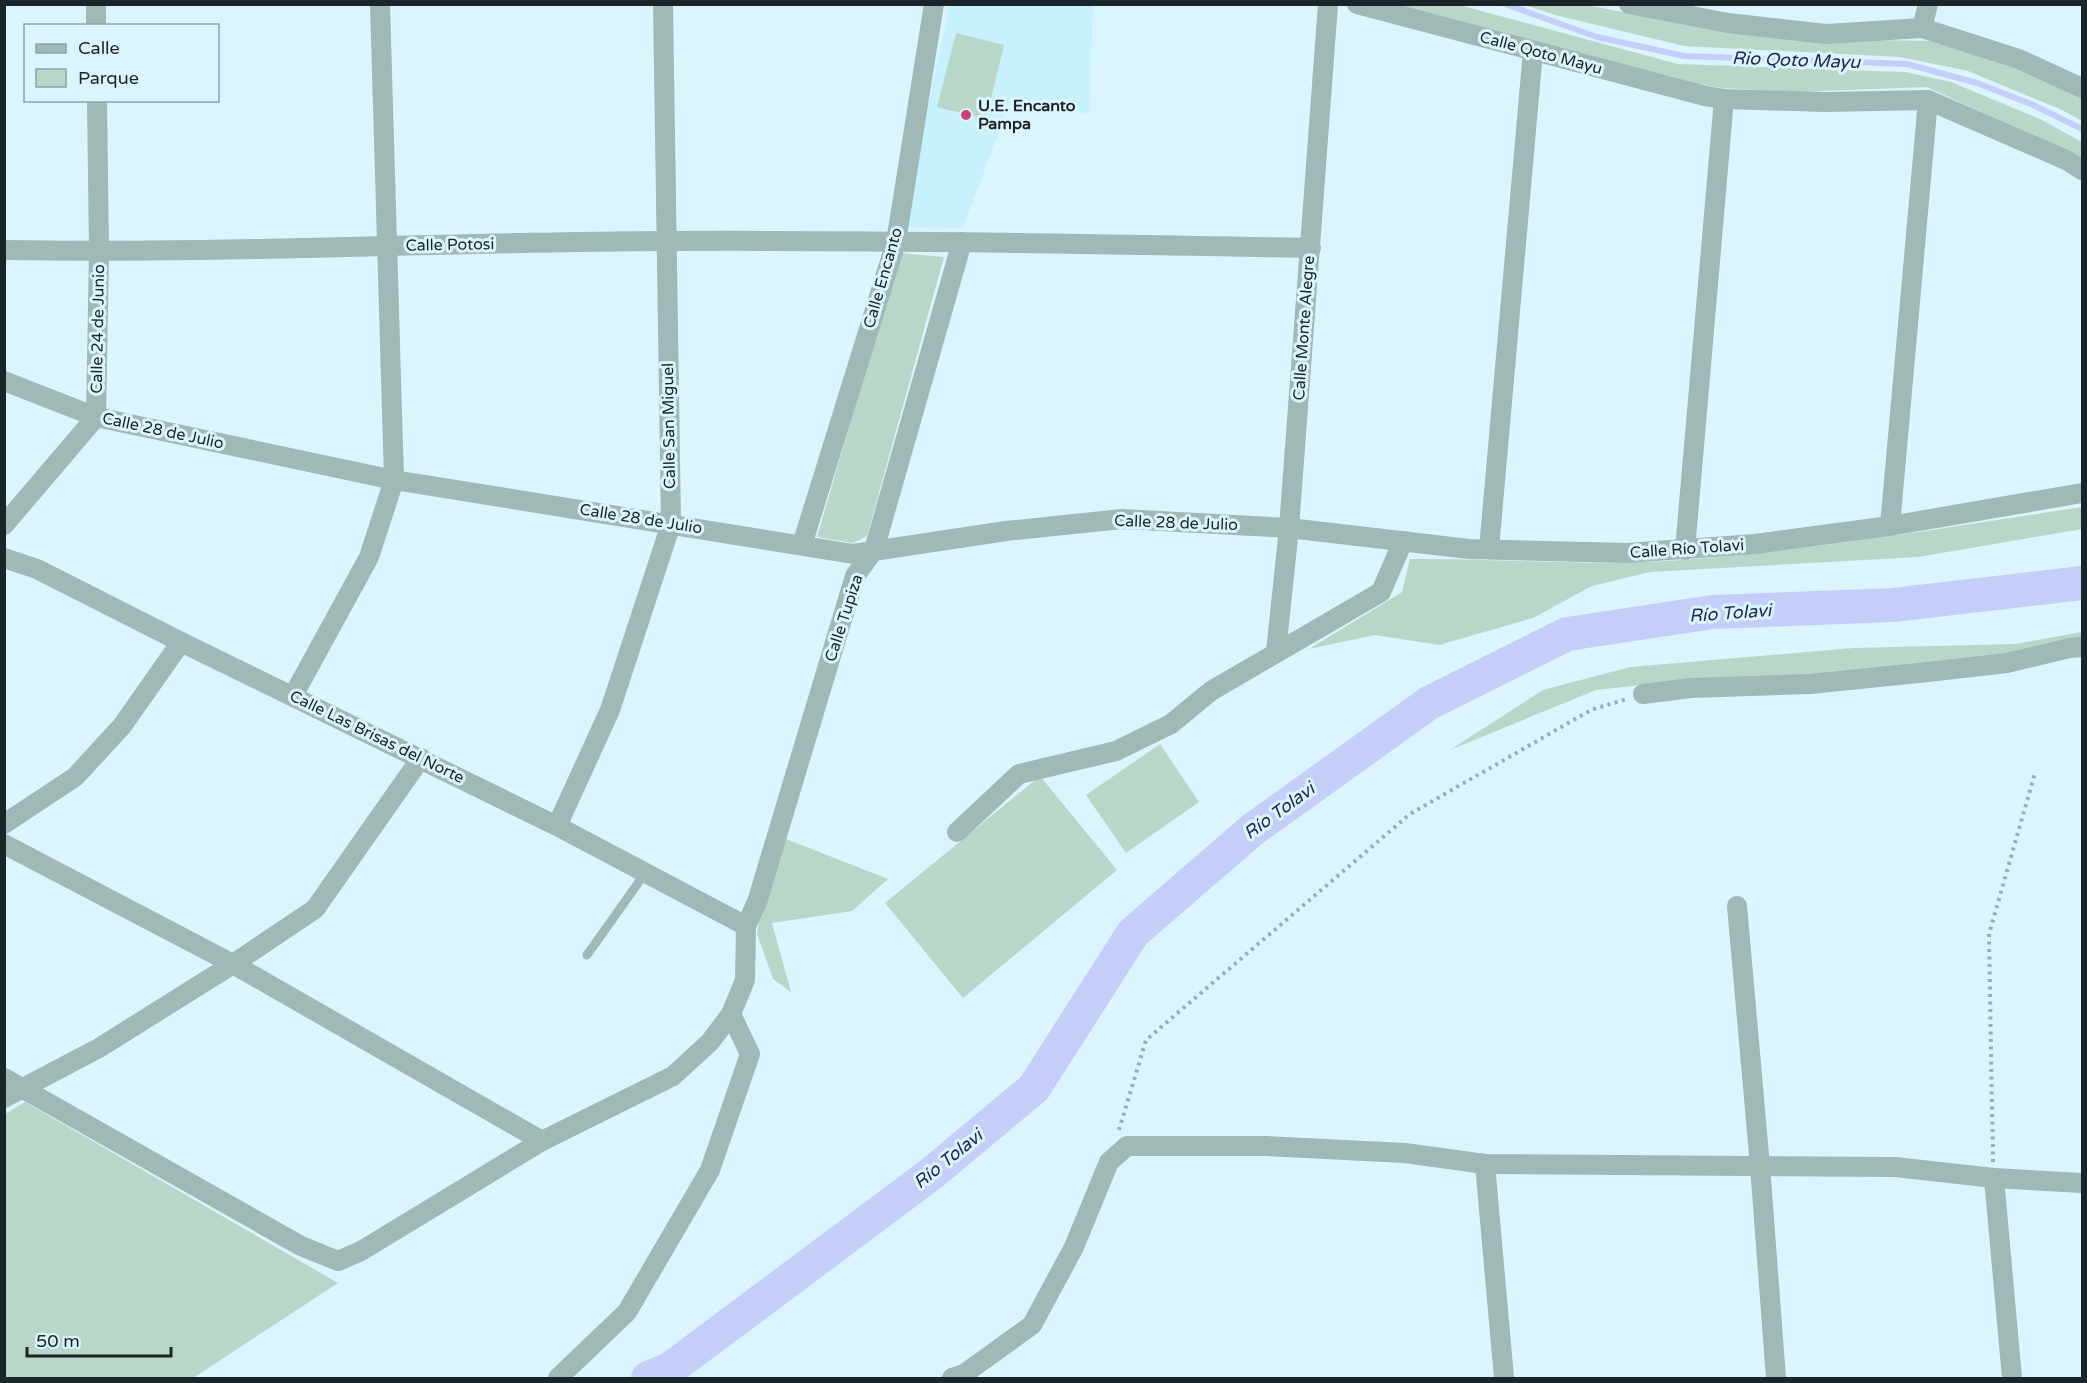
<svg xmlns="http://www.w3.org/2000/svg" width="2087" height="1383" viewBox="0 0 2087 1383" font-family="'Varela Round',sans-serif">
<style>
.built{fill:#c8f1fe}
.green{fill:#b9d7c8}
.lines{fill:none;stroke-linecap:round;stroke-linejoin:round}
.stream{stroke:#c5cef8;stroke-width:6}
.river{stroke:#c5cef8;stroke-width:34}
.path{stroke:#98adb5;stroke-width:4;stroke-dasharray:3 4.5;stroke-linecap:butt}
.lane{stroke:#a0b8b6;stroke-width:9}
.street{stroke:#a0b8b6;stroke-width:20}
.poi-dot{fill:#c9407a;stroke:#dbf5fe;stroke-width:2}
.labels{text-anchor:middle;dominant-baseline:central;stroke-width:6;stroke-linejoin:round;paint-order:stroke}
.street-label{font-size:16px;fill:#192529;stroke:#dbf5fe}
.poi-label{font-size:16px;font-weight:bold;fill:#192529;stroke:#dbf5fe;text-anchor:start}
.water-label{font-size:18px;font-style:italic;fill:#212758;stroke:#dbf5fe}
</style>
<rect width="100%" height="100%" fill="#dbf5fe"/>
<!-- built -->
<path class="built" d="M950,5H1093L1089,114L1012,97L963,228L908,227L926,117Z"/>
<!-- green -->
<g class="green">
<path d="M1388,5H1459L1678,64L1905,72L1951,82L2040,119L2082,142V159L1927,87L1793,92L1722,88L1685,82Z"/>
<path d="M1524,5H1587L1658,19L1816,39L1932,41L2021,67L2082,97V121L2062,110L1968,71L1900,57L1684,46L1559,16Z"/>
<path d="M956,33L1004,45L986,119L937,107Z"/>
<path d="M900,253L944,257L867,536L853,543L817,537Z"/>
<path d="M2082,507V529L1918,557L1650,572L1592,586L1533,618L1439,645L1375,635L1309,649L1402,592L1410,559C1500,558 1591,567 1682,560C1816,550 1950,527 2082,507Z"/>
<path d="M2082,632V640L2010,655L1820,675L1686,680L1596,690L1450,750L1543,690L1630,667L1854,648L2016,644Z"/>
<path d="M1160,744L1199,802L1126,853L1086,795Z"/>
<path d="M1040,776L1117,870L963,998L885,903Z"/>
<path d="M786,839L888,879L852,911L772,923L791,992L773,979L757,934L759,921Z"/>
<path d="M25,1102L338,1283L193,1378H5V1114Z"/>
</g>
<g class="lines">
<!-- stream -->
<path class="stream" d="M1505,4L1597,37L1684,56L1907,64L1977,83L2031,104L2082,129"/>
<!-- river -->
<path class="river" d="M648,1378L670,1369L931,1174L1034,1088L1133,933L1252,830L1429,703L1567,634L1713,612L1893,605L2082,583"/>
<!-- path -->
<g class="path">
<path d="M1119,1130L1146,1040L1410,814L1591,710L1627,699"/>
<path d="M1993,1162L1989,934L2035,773"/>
</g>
<!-- lane -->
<path class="lane" d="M587,955L646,872"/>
<!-- street -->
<g class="street">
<path d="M96,4V26"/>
<path d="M1357,4L1705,96L1724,99L1824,102L1928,100L2066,160L2082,170"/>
<path d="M1629,4L1728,23L1826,34L1922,28L2019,59L2082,88"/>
<path d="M1922,28L1928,4"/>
<path d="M4,250C226,254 446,242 667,241C882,240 1096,244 1311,248"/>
<path d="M4,381L96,417L394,480L853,554L1006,531L1122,519L1289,528L1469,549L1627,553L1755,544L1890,526L2082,493"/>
<path d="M4,525L96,417L99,252L97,100"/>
<path d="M1890,526L1928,100"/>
<path d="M802,545L896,242L934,4"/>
<path d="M1489,549L1533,51"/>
<path d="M1685,550L1724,99"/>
<path d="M4,558L37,569L181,642L557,826L746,926"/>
<path d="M1276,652L1289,528L1328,4"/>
<path d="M1643,694L1691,688L1810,684L1928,672L2007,663L2070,648L2082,647"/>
<path d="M293,696L369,557L394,480L380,4"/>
<path d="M4,824L75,777L122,726L181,642"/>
<path d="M557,826L610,710L671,524L663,4"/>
<path d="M957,832L1019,774L1116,751L1171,724L1211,691L1381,592L1403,541"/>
<path d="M4,844L233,964L542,1141"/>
<path d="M1737,906L1760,1166L1776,1378"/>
<path d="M4,1078L301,1246L338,1261L361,1251L542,1141L673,1076L710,1042L731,1014L745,980L746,926L757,902L855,576L874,550L962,242"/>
<path d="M4,1098L99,1048L233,964L315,909L421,758"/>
<path d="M1485,1164L1504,1378"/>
<path d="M1994,1178L2012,1378"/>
<path d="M558,1378L627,1312L710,1170L750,1054L731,1014"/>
<path d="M952,1378L964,1374L1032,1325L1074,1247L1109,1162L1127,1146H1266L1405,1153L1485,1164L1895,1167L1994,1178L2082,1183"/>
</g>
</g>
<!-- markers -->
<circle class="poi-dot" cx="966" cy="115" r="6"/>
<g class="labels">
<!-- street labels -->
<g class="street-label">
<text transform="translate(1541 53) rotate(15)">Calle Qoto Mayu</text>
<text transform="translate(450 245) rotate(-1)">Calle Potosi</text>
<text transform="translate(883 278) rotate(-74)">Calle Encanto</text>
<text transform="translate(1304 328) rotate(-86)">Calle Monte Alegre</text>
<text transform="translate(98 329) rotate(-89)">Calle 24 de Junio</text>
<text transform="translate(669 426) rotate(-91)">Calle San Miguel</text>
<text transform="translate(163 431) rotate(12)">Calle 28 de Julio</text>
<text transform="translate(641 519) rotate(9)">Calle 28 de Julio</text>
<text transform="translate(1176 523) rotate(2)">Calle 28 de Julio</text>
<text transform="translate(1687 549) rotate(-4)">Calle Río Tolavi</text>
<text transform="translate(844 618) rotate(-72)">Calle Tupiza</text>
<text transform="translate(377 737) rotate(26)">Calle Las Brisas del Norte</text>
</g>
<!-- poi labels -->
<g class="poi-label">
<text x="978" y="106">U.E. Encanto<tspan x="978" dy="18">Pampa</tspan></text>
</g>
<!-- water labels -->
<g class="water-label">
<text transform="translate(1796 60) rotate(2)">Rio Qoto Mayu</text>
<text transform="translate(1730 613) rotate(-4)">Río Tolavi</text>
<text transform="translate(1279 811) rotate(-36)">Río Tolavi</text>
<text transform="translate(948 1159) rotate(-39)">Río Tolavi</text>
</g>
</g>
<!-- border -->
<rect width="2087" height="1383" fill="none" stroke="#192529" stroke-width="12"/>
<!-- legend -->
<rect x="24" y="24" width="195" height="78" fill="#dbf5fe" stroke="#8da2a9" stroke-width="1.5"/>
<rect x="36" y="44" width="30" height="9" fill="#a0b8b6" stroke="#8da2a9" stroke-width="1.5"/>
<text x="78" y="54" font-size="18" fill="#192529">Calle</text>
<rect x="36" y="69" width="30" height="18" fill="#b9d7c8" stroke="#8da2a9" stroke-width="1.5"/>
<text x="78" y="84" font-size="18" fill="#192529">Parque</text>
<!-- scale -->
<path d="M27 1347v9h144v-9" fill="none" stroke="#192529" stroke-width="3"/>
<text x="36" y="1347" font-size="18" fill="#192529" stroke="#dbf5fe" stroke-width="4.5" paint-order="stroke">50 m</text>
</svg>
